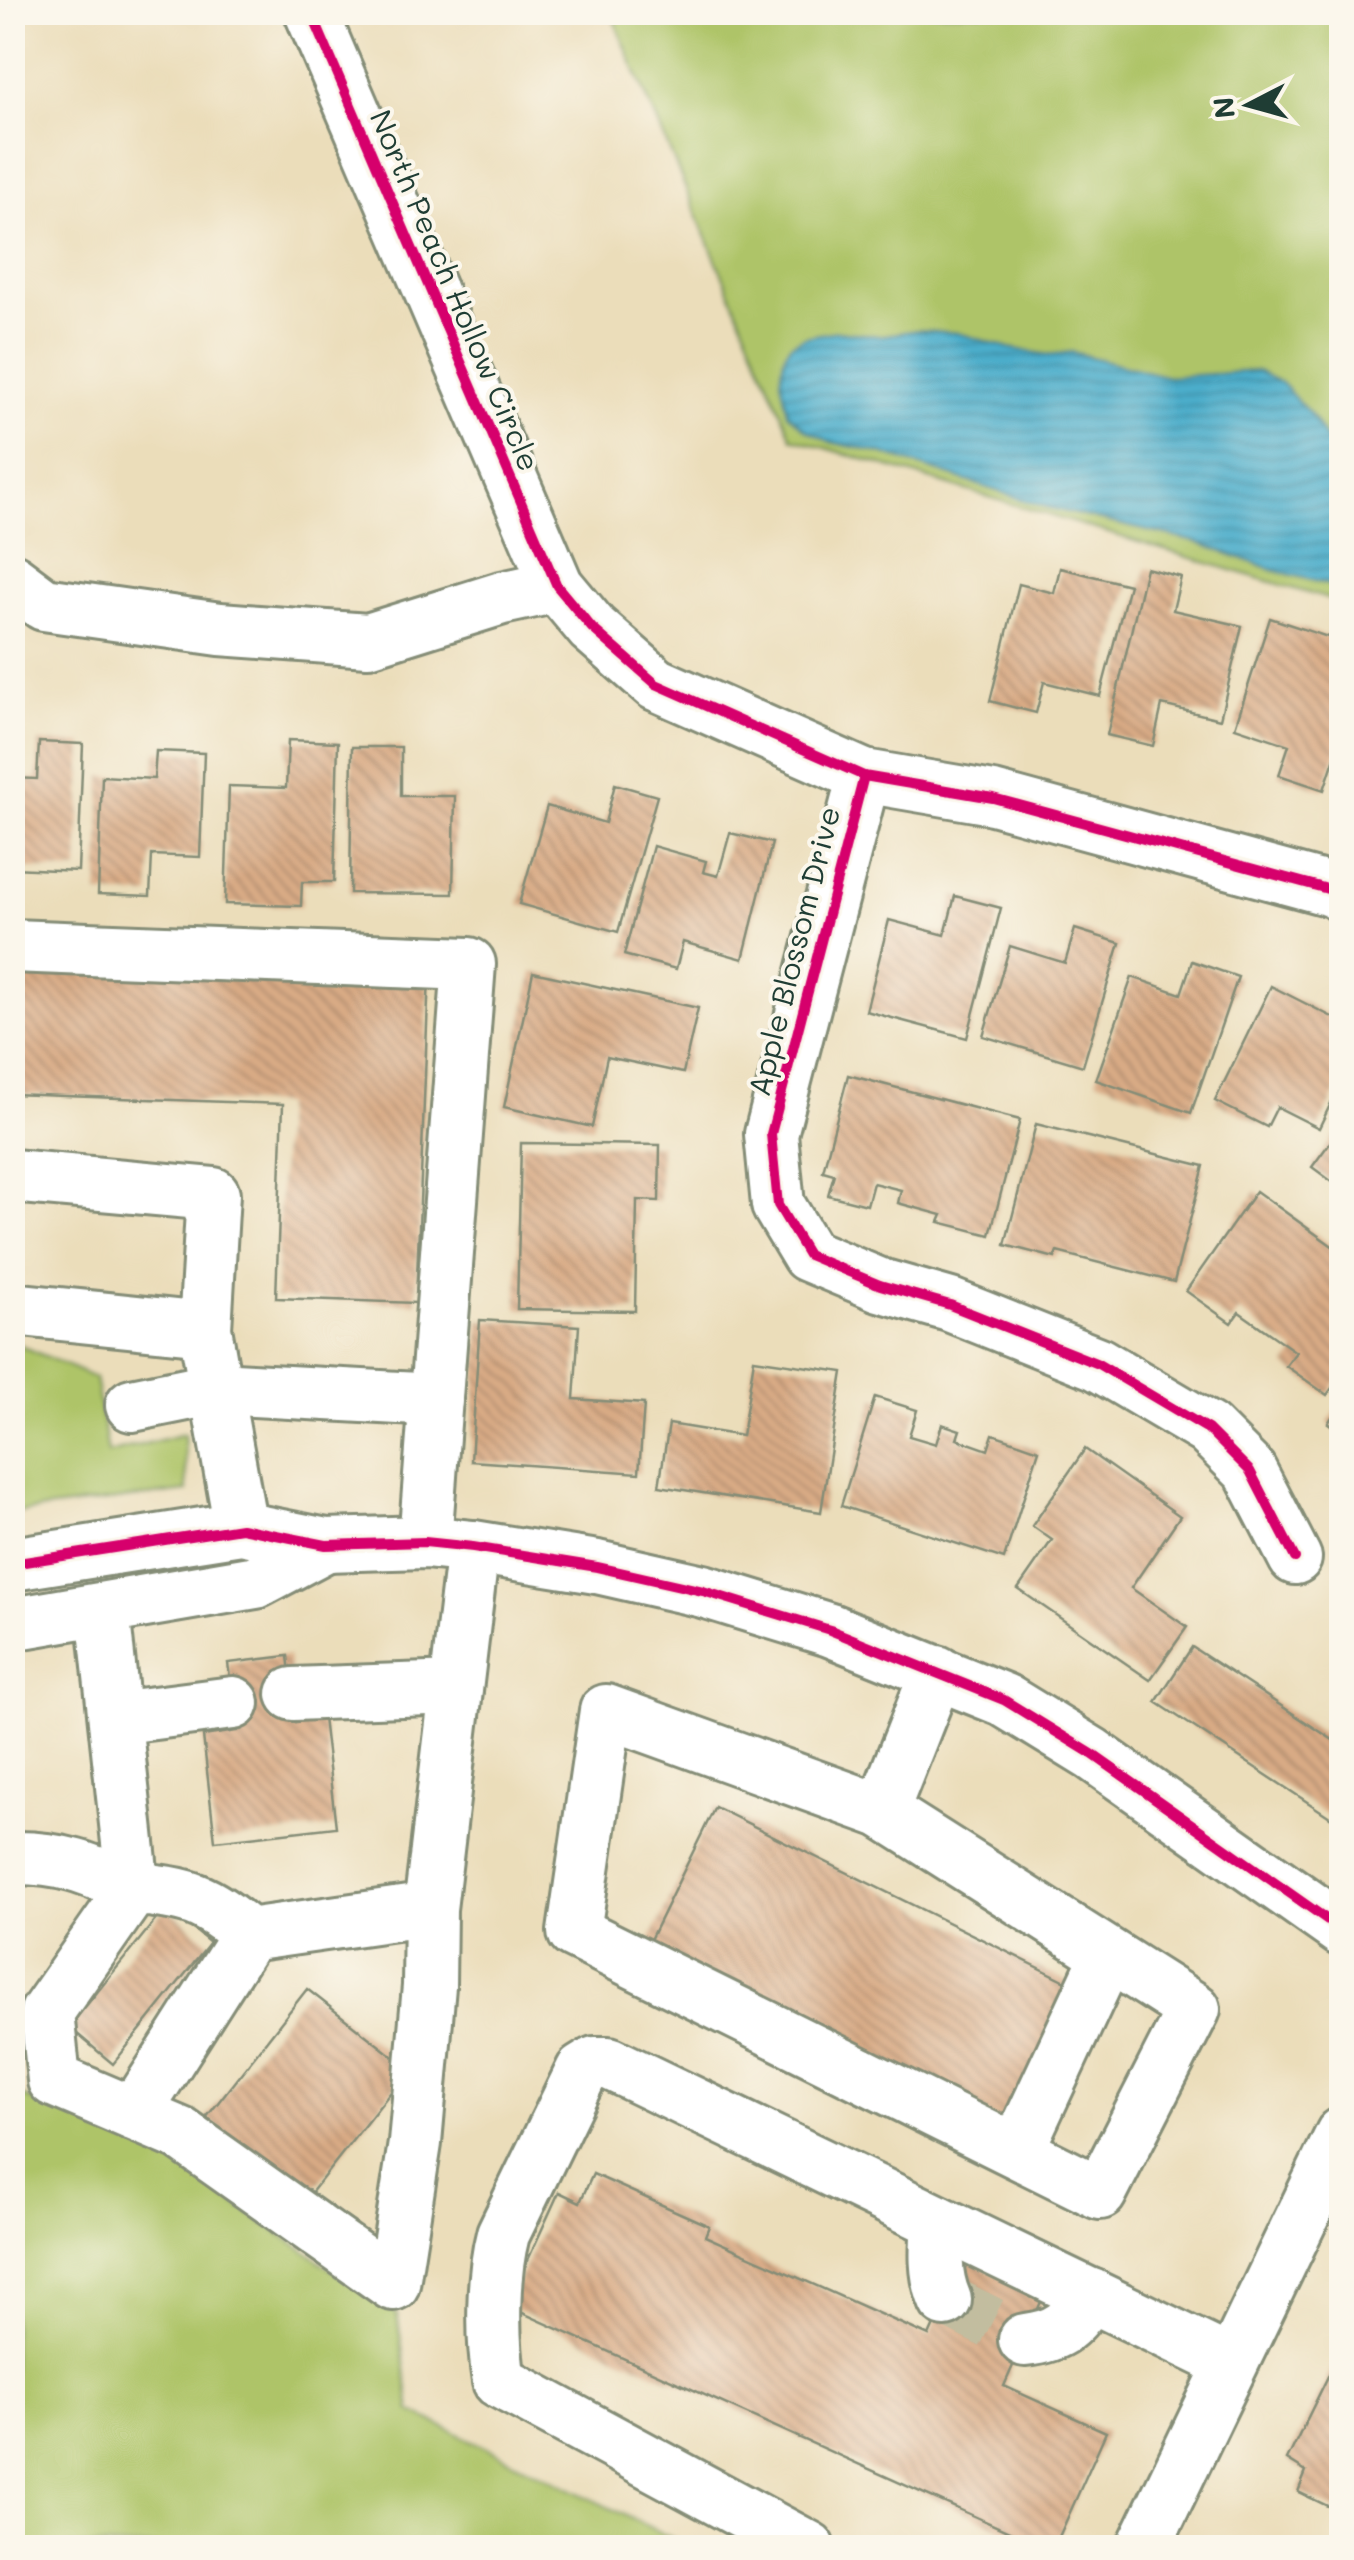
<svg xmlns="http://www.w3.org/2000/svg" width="1354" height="2560" viewBox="0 0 1354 2560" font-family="Mali,sans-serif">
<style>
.green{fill:#aec468;stroke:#66804e;stroke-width:2.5}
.water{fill:url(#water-rules);stroke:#367580;stroke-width:2.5}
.building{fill:url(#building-back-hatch)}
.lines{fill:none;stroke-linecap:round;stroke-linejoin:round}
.minor-tunnel{stroke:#c2bd9f;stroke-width:52;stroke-dasharray:52 26;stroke-linecap:butt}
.minor-casing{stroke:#858d77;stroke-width:58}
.minor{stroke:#fff;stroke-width:52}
.cycleway-casing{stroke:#fbf7ec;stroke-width:16}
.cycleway{stroke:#d6006c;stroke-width:10}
.labels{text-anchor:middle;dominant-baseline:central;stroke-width:8;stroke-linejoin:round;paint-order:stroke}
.street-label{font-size:30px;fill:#1f3d34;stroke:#fbf7ec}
</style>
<defs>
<pattern id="water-rules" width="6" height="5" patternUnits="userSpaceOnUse" patternTransform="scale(2.5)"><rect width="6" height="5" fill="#4cadcb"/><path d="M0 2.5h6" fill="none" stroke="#3f8ea6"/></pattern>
<pattern id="building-back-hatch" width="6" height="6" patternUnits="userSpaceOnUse" patternTransform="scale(2.5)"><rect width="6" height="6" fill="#d9ab85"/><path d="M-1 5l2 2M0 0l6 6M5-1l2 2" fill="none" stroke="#af8c6e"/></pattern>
</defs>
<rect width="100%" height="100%" fill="#fbf7ec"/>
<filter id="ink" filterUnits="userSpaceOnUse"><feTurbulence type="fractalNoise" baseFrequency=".01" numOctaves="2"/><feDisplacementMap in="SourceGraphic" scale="20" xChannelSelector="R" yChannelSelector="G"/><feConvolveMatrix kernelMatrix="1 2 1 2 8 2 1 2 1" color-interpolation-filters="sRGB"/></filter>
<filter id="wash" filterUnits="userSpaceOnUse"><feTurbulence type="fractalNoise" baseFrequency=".0048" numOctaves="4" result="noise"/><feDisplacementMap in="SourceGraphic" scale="40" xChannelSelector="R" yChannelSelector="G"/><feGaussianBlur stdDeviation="2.25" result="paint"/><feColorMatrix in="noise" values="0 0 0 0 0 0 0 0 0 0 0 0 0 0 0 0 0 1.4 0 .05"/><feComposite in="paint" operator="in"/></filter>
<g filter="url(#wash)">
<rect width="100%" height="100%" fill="#ebddba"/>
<!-- green -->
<g class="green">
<path d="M1332,12L1341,14V603L792,438L611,13Z"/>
<path d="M13,1342L95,1378L108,1453L184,1434L187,1491L13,1513Z"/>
<path d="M12,2092L156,2149L397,2314L411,2411L690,2547H13Z"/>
</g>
<!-- water -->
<path class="water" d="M918,330L958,333L1009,348L1048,355L1072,352L1168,377L1257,371L1281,383L1311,415L1341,463V588L1274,570L1196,542L1049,508L881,453L831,442L805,429L788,413L781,380L784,356L790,345L804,337L837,331L879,336Z"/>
<g id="blocks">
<!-- building -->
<g class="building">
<path d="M1060,568L1129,585L1100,696L1044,682L1036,713L990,701L1019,584L1054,593Z"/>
<path d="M1146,568L1181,577L1173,610L1242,626L1220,719L1162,705L1153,746L1107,735Z"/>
<path d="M1270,618L1337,640L1328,666L1342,670V736L1324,790L1279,775L1289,745L1235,727Z"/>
<path d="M288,740L338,742L334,882H302L301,906L225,904L229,786L286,788Z"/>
<path d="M39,742L83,744L78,871L12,868V778L37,779Z"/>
<path d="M352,747H401V796H455L453,894L350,893Z"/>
<path d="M156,751L204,753L200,857L152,855L150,896L98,894L102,776L154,779Z"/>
<path d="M615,784L657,796L618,932L519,904L547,806L605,823Z"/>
<path d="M730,833L772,843L743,959L683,942L676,969L624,955L653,846L706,861L703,872L718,876Z"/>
<path d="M955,896L1001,908L967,1038L866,1011L889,920L945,935Z"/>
<path d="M1075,929L1120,943L1083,1066L983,1036L1010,946L1065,963Z"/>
<path d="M12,958L429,975L416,1303L276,1298L283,1104L12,1094Z"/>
<path d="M1192,961L1238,977L1191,1113L1096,1080L1132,977L1181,994Z"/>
<path d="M533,972L698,1008L683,1073L607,1057L592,1127L504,1107Z"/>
<path d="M1271,986L1342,1022V1080L1319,1128L1277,1107L1267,1127L1215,1101Z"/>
<path d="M848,1075L1020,1120L990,1235L939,1222L942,1215L898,1203L901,1190L873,1183L867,1205L828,1195L834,1174L823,1171Z"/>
<path d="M1036,1124L1204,1166L1174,1282L1057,1252L1055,1258L1005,1245Z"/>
<path d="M1342,1126V1189L1312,1167Z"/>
<path d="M521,1143L660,1145L659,1201L637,1200L635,1311L517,1309Z"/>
<path d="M1256,1191L1342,1253V1374L1327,1395L1286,1366L1296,1352L1239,1312L1231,1323L1186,1291Z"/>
<path d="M480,1320L579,1326L574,1399L644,1404L639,1473L471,1461Z"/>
<path d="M754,1359L843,1372L821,1512L659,1486L669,1424L742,1436Z"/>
<path d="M875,1397L917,1410L909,1436L936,1444L942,1424L960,1430L957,1439L988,1450L993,1434L1039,1450L1004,1559L841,1506Z"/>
<path d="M1342,1402V1433L1328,1423Z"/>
<path d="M1085,1449L1180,1516L1131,1588L1187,1627L1150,1680L1018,1589L1052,1540L1032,1526Z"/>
<path d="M1192,1647L1342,1746V1825L1156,1702Z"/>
<path d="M288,1656L296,1722L323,1718L336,1827L215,1841L203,1736L237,1731L228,1663Z"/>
<path d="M715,1807L1076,1986L1008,2125L647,1946Z"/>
<path d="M166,1907L210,1943L113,2064L69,2027Z"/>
<path d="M307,1989L409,2069L307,2198L206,2118Z"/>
<path d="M593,2174L709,2226L705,2236L929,2336L963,2259L1044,2295L1004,2386L1106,2432L1054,2548H1045L507,2306L559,2192L580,2202Z"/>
<path d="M1338,2356L1342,2357V2513L1298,2492L1306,2472L1287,2460Z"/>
</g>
</g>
</g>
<g filter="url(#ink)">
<use href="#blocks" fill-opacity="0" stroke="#858d77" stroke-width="2.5"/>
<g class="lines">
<!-- minor-tunnel -->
<path class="minor-tunnel" d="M945,2300L1025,2340"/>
<defs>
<g id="minor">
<path d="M311,12L557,586L592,628L656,684L864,776L993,798L1335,891L1342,896"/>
<path d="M12,580L44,604L220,629L368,640L502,598L557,586"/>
<path d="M864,776L771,1134L778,1205L808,1255L880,1285L950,1305L1098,1364L1208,1429L1250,1471L1295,1558"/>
<path d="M12,946L469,964L425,1542"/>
<path d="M12,1176L213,1194L205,1329L241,1528"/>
<path d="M12,1309L205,1329"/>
<path d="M132,1405L216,1388L436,1400"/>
<path d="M12,1564L241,1528L326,1545L425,1542L473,1547L597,1567L703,1591L830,1630L1004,1700L1092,1754L1342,1930"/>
<path d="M103,1610L133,1889"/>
<path d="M12,1624L256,1582L326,1545"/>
<path d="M293,1694L456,1688"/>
<path d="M606,1711L882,1811L1194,2009L1100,2193L574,1932Z"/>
<path d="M115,1718L233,1703"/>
<path d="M882,1811L937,1672"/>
<path d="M12,1858C60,1857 90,1869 133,1889"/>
<path d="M430,1909L248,1935C207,1899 186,1892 133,1889L47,2012L54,2080L181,2134L393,2284L415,2143L429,1986L430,1909L473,1547"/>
<path d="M134,2114L248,1935"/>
<path d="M1017,2151L1108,1955"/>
<path d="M938,2222C936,2249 934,2275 945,2300"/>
<path d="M1025,2340C1061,2336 1071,2324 1091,2295"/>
<path d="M809,2548L499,2381C492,2338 492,2276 503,2234L582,2071L595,2063H609L1231,2363"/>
<path d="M1143,2548L1342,2134"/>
</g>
</defs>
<!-- minor casing -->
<use href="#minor" class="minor-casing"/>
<!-- minor -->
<use href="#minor" class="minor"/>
<defs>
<g id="cycleway">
<path d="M311,12L557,586L592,628L656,684L864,776L993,798L1335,891L1342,896"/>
<path d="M864,776L771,1134L778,1205L808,1255L880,1285L950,1305L1098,1364L1208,1429L1250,1471L1295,1558"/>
<path d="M12,1564L241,1528L326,1545L425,1542L473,1547L597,1567L703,1591L830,1630L1004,1700L1092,1754L1342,1930"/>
</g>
</defs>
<!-- cycleway casing -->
<use href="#cycleway" class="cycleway-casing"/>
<!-- cycleway -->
<use href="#cycleway" class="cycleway"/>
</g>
</g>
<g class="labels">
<!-- street labels -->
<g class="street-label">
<text transform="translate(456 290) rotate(67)">North Peach Hollow Circle</text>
<text transform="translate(793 951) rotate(-76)">Apple Blossom Drive</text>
</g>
</g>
<!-- margin -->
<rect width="1354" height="2560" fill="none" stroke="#fbf7ec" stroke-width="50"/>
<!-- north arrow -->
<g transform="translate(1249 105) rotate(264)" stroke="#fbf7ec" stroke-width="8" paint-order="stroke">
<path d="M0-8L18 38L0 25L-18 38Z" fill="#1f3d34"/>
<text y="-15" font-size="28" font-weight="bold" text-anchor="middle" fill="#1f3d34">N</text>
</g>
</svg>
